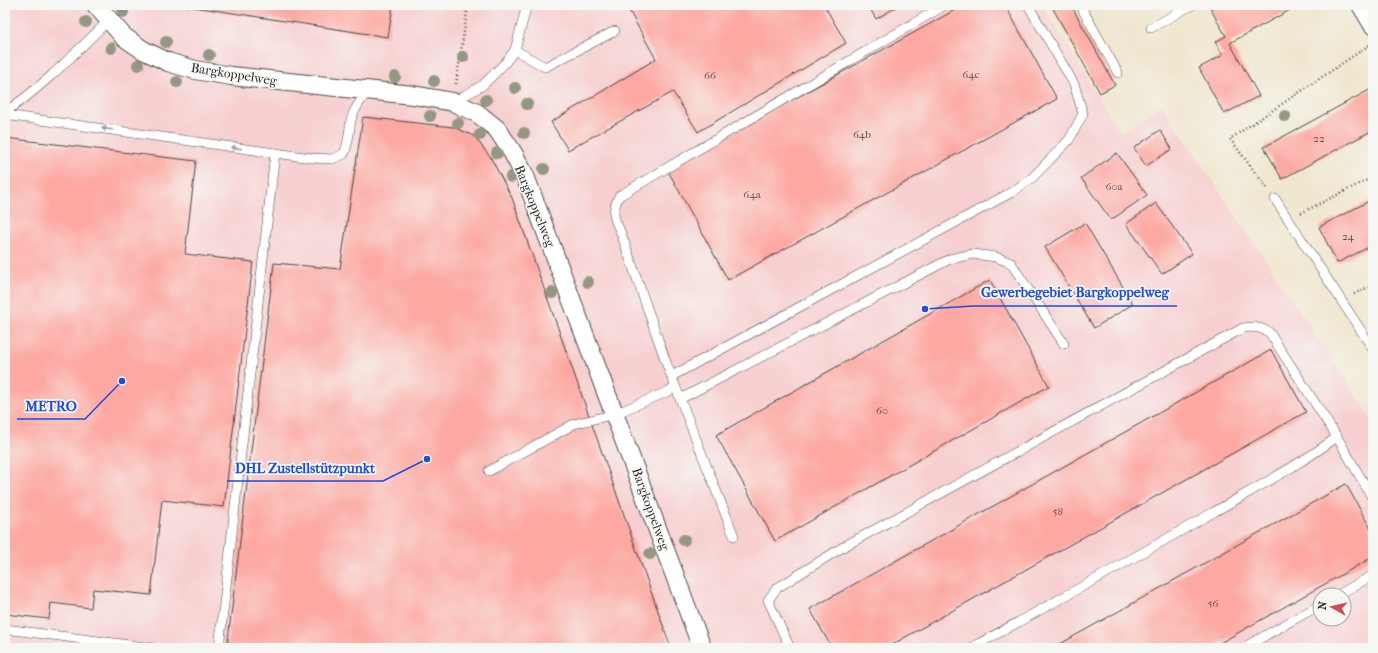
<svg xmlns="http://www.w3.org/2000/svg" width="1378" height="653" viewBox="0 0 1378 653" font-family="'IM FELL French Canon',serif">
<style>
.built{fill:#f7cfd0;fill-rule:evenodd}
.building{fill:#fda8a2}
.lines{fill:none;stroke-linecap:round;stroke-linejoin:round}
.lane-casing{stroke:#494744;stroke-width:10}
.street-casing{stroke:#494744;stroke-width:20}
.path{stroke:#494744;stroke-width:2.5;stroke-dasharray:1 3;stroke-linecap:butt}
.lane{stroke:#fff;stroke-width:9}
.street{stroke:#fff;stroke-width:18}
.tree{fill:#949782}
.oneway{fill:#a0a0a0}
.labels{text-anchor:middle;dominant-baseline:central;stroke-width:3.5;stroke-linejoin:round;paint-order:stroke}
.number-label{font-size:11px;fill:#604a49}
.street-label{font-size:13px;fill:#2b2b2b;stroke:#f6f6f2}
.leader{fill:none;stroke:#1d4ed8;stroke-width:1.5}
.callout-dot{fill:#1d4ed8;stroke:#f6f6f2;stroke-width:1.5}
.callout-label{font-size:14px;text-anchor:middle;font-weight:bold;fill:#1d4ed8;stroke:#f6f6f2;stroke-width:3.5;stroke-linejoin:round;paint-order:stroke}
</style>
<rect width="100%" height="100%" fill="#f6f6f2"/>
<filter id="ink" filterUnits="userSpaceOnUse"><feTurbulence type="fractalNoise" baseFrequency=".025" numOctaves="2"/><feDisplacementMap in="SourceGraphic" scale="8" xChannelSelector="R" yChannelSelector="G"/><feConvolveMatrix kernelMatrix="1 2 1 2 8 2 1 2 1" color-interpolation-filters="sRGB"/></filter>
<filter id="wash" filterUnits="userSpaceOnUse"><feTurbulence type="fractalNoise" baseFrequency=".012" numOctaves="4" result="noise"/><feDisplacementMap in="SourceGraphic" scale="16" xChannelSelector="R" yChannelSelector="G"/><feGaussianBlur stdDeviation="0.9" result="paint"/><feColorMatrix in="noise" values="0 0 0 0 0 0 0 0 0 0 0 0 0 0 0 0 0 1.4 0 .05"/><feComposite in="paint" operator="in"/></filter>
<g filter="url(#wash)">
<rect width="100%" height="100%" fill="#f0e7d0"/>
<!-- built -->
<path class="built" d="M5,5H1043L1120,133L1162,105L1373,421V648H671L491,158L474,136L453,127L363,118L340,269L274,263L227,648H5ZM1320,595H1344V619H1320Z"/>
<g id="blocks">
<!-- building -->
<g class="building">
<path d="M181,5H393L388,37Z"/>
<path d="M626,5H824L846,43L698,132L673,92L568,150L551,122L656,59Z"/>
<path d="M868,5H900L876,19Z"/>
<path d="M964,5H1005L1057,99L728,280L667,169Z"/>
<path d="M1051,5H1071L1115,85L1100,93Z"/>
<path d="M1216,5H1299L1230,43L1259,96L1224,114L1199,68L1223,55L1215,42L1226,36L1210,8Z"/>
<path d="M1373,88V130L1282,179L1264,147Z"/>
<path d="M363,117L453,127L474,136L491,158L512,198L671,648H227L274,263L340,269Z"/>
<path d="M1160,130L1172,149L1146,166L1134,148Z"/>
<path d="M5,138L196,161L185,254L253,262L224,507L162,500L151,595L93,589L91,608L51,603L49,619L5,614Z"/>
<path d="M1117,153L1147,195L1111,220L1081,178Z"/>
<path d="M1373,199V245L1337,263L1319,227Z"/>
<path d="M1156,203L1192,254L1162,274L1126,224Z"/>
<path d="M1085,223L1133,304L1094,328L1045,247Z"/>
<path d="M990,280L1049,386L775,541L716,435Z"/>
<path d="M1271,350L1306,412L886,648H832L810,609Z"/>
<path d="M1346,484L1373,533V557L1211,648H1053Z"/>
</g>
</g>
</g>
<g filter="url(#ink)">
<use href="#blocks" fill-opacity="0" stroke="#494744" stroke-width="1"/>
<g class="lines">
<defs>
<g id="lane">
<path d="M1080,5L1118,73"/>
<path d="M1151,28L1192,5"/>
<path d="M515,50L527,5"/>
<path d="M453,102L483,85L505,63L515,50L545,67L615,31"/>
<path d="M5,112C43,87 76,52 109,20"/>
<path d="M5,115L275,153"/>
<path d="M1275,199L1373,349"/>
<path d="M672,376L1012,192L1032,178L1069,140L1083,114L1074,84L1028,5"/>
<path d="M680,399L950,259L973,254L996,257L1011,263L1064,344"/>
<path d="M1337,437L1373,499"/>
<path d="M489,471L574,424L615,414L676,388"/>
<path d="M734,536L667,365L621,233C613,216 611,214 619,196L945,5"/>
<path d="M1338,595L1373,575"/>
<path d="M5,629L153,648"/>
<path d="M219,648L275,153L312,158L332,159L344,154C349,143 349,132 351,120C354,109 361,100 368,91"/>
<path d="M790,648L768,600L777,588L843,547L1243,328C1253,326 1260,327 1269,332L1337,437C1298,466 1254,489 1212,513C1132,559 1052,604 971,648"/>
<path d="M1243,648L1320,605"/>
</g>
<g id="street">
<path d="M96,5L124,37L143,50L168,62L195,70L231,76L413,95L453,102L477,113L497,129L513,153L525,176L702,648"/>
<path d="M1361,5L1373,25"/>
</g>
</defs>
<!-- lane casing -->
<use href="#lane" class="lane-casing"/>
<!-- street casing -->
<use href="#street" class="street-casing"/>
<!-- path -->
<g class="path">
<path d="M456,84L468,5"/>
<path d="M1267,188L1230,139L1371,44"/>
<path d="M1301,213L1373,177"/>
<path d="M1354,294L1373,285"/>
</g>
<!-- lane -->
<use href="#lane" class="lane"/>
<!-- street -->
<use href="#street" class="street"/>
</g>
<!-- trees -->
<g class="tree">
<circle cx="123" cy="12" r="6"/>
<circle cx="86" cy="22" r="6"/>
<circle cx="166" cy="42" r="6"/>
<circle cx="111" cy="48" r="6"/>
<circle cx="209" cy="55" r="6"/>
<circle cx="463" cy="57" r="6"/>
<circle cx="138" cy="65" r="6"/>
<circle cx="395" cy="77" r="6"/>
<circle cx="434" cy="81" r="6"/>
<circle cx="177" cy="82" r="6"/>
<circle cx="515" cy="88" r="6"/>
<circle cx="486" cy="100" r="6"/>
<circle cx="527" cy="104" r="6"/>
<circle cx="430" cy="116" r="6"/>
<circle cx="1285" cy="116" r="6"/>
<circle cx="458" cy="123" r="6"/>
<circle cx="524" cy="133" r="6"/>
<circle cx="480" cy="135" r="6"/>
<circle cx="497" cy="153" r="6"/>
<circle cx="544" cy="169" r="6"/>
<circle cx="511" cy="177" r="6"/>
<circle cx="588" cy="282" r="6"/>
<circle cx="552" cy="293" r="6"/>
<circle cx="684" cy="540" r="6"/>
<circle cx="650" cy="554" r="6"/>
</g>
<!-- one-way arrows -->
<defs><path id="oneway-solid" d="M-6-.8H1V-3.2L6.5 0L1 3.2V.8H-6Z"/></defs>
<g class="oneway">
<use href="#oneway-solid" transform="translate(107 129) rotate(-172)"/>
<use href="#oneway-solid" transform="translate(236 148) rotate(-172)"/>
</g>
</g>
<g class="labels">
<!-- number labels -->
<g class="number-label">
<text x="971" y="74">64c</text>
<text x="710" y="75">66</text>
<text x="862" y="134">64b</text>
<text x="1319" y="138">22</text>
<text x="1114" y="186">60a</text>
<text x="752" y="194">64a</text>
<text x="1348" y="236">24</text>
<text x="882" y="410">60</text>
<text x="1058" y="511">58</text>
<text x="1213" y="603">56</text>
</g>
<!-- street labels -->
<g class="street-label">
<text transform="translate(234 74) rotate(9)">Bargkoppelweg</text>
<text transform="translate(535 206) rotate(68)">Bargkoppelweg</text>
<text transform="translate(651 509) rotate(70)">Bargkoppelweg</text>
</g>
</g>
<!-- callouts -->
<path class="leader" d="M925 309L973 306H1177M122 381L85 419H17M427 459L383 481H227"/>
<g class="callout-dot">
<circle cx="925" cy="309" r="4"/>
<circle cx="122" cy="381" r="4"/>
<circle cx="427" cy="459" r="4"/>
</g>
<g class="callout-label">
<text x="1075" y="297">Gewerbegebiet Bargkoppelweg</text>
<text x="51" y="411">METRO</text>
<text x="305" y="473">DHL Zustellstützpunkt</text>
</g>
<!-- margin -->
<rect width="1378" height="653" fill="none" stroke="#f6f6f2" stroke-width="20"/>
<!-- north arrow -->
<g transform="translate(1332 607) rotate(278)"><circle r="19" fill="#f6f6f2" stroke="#a5a5a2"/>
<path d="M0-3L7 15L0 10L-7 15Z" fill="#d1495b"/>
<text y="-6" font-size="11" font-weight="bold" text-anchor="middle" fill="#2b2b2b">N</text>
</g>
</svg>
